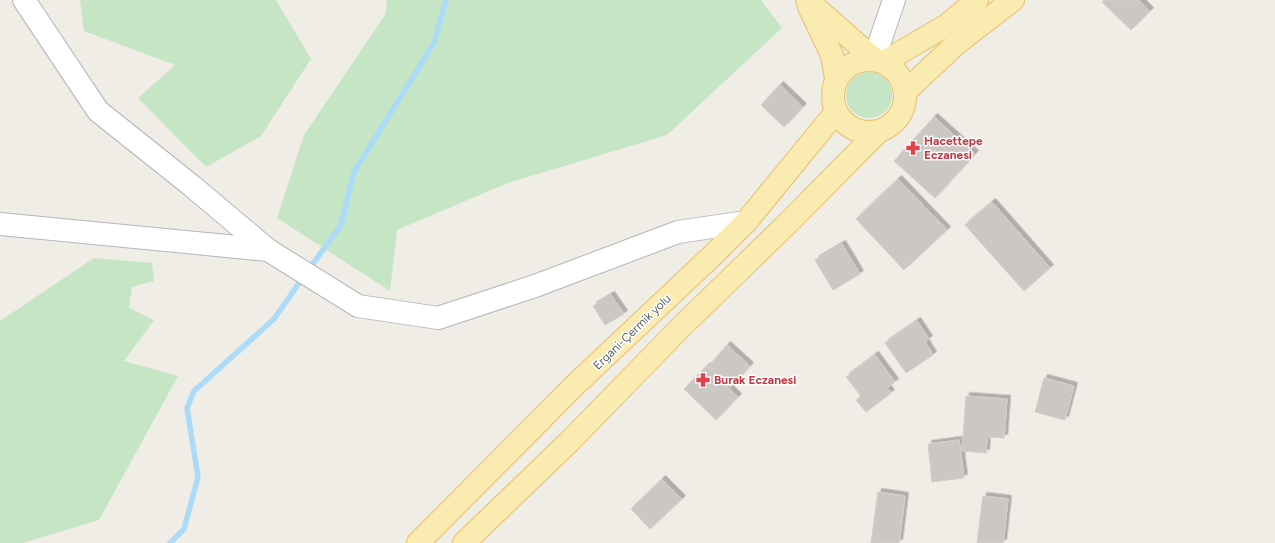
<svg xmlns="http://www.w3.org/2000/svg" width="1275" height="543" viewBox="0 0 1275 543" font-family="Figtree,sans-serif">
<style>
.green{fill:#c6e5c5}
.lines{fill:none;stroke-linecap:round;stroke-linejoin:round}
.stream{stroke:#acdaf9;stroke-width:5.5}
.building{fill:#cbc8c4;stroke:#d3cec5;filter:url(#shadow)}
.minor-casing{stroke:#b3b7ba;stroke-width:24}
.major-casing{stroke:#e8bf66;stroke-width:24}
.minor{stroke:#fff;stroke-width:22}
.major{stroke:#faebb1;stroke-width:22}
.labels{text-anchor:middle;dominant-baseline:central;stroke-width:3;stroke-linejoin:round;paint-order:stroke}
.health-label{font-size:12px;font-weight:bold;fill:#be3a42;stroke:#fff;text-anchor:start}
.street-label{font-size:12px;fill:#5e6266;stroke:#fff}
</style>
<defs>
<filter id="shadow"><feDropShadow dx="3.5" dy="-3.5" stdDeviation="0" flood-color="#0004"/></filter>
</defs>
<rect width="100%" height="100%" fill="#efede6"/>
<!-- green -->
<g class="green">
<path d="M80,0H276L311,59L261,136L206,167L138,98L175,65L84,31Z"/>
<path d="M387,0H761L782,28L667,135L508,183L397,230L390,291L277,218L304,135L385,15Z"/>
<circle cx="869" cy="95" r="23"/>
<path d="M94,258L152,263L154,281L132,287L129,308L154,320L124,361L178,376L99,520L23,543H0V321Z"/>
</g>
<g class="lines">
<!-- stream -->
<g class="stream">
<path d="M309,269L341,225L354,172L434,43L446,0"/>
<path d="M170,543L184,529L198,477L187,408L194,391L274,319L304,276"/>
</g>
</g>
<!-- building -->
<g class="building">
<path d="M1104,0H1139L1150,11L1131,30L1102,2Z"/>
<path d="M780,85L803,107L784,127L761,105Z"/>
<path d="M934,117L975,154L935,198L894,161Z"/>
<path d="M898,179L947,230L904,270L856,219Z"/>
<path d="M992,202L1050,268L1024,291L965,225Z"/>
<path d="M842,244L860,274L833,290L815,260Z"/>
<path d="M611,295L624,314L605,325L593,306Z"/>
<path d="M917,321L929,339L925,342L933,355L906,373L885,343Z"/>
<path d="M727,345L750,366L731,387L708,367Z"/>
<path d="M875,355L895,382L887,388L891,393L866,412L856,400L861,396L846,377Z"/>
<path d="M707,366L738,397L716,420L684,389Z"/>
<path d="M1044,378L1074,386L1065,420L1035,412Z"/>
<path d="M966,396L1007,399L1004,438L987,437L986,453L962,451Z"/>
<path d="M959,440L964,478L932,482L928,444Z"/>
<path d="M662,479L682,499L650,529L631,509Z"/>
<path d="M878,492L905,496L899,543H871Z"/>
<path d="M983,496L1008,499L1003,543H977Z"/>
</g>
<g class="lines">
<defs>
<g id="minor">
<path d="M24,0L98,111L192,186L268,250"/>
<path d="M874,59L894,0"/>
<path d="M0,224L268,250L358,306L438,318L535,286L678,232L746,222"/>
</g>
<g id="major">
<path d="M807,0L874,59"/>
<path d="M809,7L832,55L836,79"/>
<circle cx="869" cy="96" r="36"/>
<path d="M884,62L947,25L977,0"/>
<path d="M905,92L956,44L1013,0"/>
<path d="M418,543L575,385L714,254L746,222L836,112"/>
<path d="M464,543L569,442L681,327L789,222L879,131"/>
</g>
</defs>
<!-- minor casing -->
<use href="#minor" class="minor-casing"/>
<!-- major casing -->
<use href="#major" class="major-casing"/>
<!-- minor -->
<use href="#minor" class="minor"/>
<!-- major -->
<use href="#major" class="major"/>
</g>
<!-- icons -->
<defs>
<symbol id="pharmacy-bare" viewBox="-9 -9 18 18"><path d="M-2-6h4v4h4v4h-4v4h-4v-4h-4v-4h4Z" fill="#e0444e" stroke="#fff" stroke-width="2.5" paint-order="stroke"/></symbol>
</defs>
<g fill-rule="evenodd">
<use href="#pharmacy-bare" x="903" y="138" width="20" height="20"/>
<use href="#pharmacy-bare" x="693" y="370" width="20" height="20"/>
</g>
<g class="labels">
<!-- health labels -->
<g class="health-label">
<text x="924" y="141">Hacettepe<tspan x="924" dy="14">Eczanesi</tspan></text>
<text x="714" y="380">Burak Eczanesi</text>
</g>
<!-- street labels -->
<g class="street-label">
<text transform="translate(632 332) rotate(-44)">Ergani-Çermik yolu</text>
</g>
</g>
</svg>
